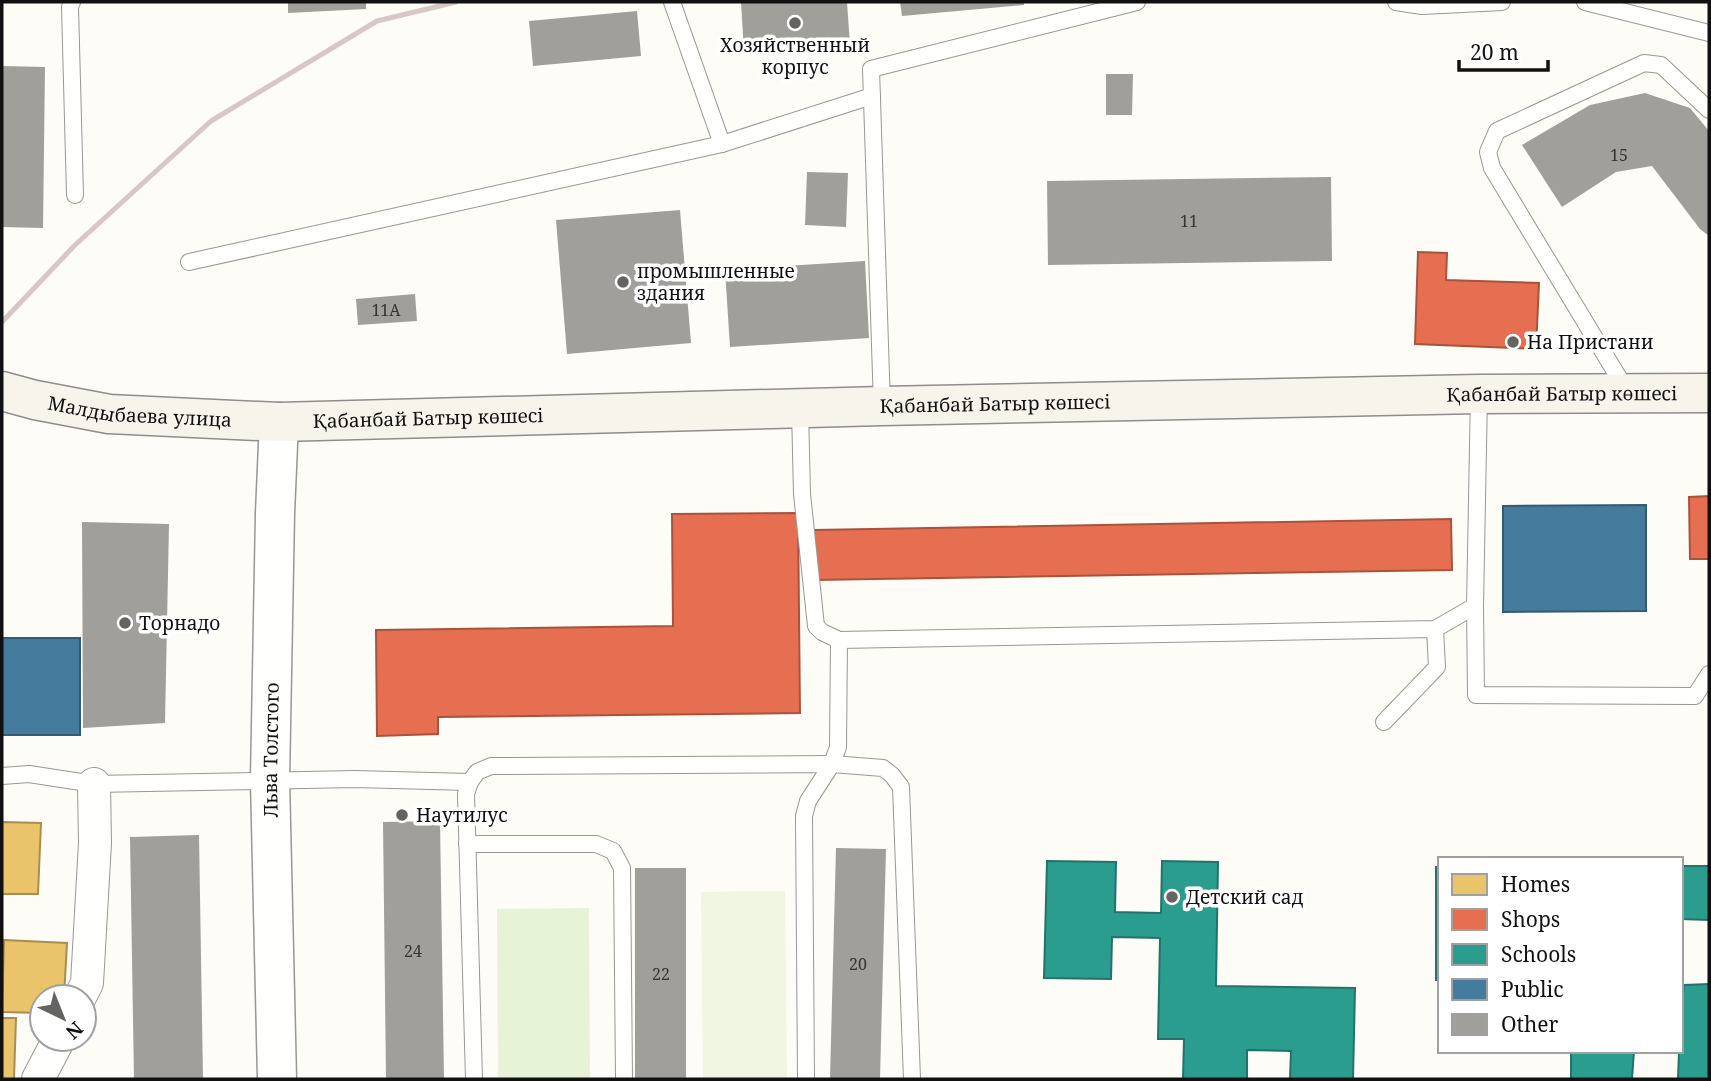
<svg xmlns="http://www.w3.org/2000/svg" width="1711" height="1081" viewBox="0 0 1711 1081" font-family="'Noto Serif',serif">
<style>
.green{fill:#e7f3d7}
.pitch{fill:#f0f6e1}
.homes{fill:#e9c46a;stroke:#a88e4f;stroke-width:2}
.shops{fill:#e76f51;stroke:#a7533e;stroke-width:2}
.schools{fill:#2a9d8f;stroke:#227369;stroke-width:2}
.public{fill:#457b9d;stroke:#355b73;stroke-width:2}
.building{fill:#a19f9c}
.lines{fill:none;stroke-linecap:round;stroke-linejoin:round}
.service-casing{stroke:#979795;stroke-width:18}
.minor-casing{stroke:#979795;stroke-width:34}
.tertiary-casing{stroke:#979795;stroke-width:41}
.secondary-casing{stroke:#8e8d8b;stroke-width:41}
.service{stroke:#fffffe;stroke-width:16}
.minor{stroke:#fffffe;stroke-width:32}
.tertiary{stroke:#fffffe;stroke-width:38}
.secondary{stroke:#f6f4eb;stroke-width:38}
.rail{stroke:#d9c6c7;stroke-width:5}
.poi-dot{fill:#646362;stroke:#fff;stroke-width:2.5}
.labels{text-anchor:middle;dominant-baseline:central;stroke-width:7;stroke-linejoin:round;paint-order:stroke}
.number-label{font-size:16px;fill:#353434}
.poi-label{font-size:19px;fill:#111;stroke:#fff;text-anchor:start}
.street-label{font-size:19px;fill:#111;stroke:#fff}
</style>
<rect width="100%" height="100%" fill="#fdfcf7"/>
<!-- green -->
<path class="green" d="M589,908L590,1079H498L497,909Z"/>
<!-- pitch -->
<path class="pitch" d="M785,891L787,1079H703L701,892Z"/>
<!-- homes -->
<g class="homes">
<path d="M2,822L41,823L38,894H2Z"/>
<path d="M4,940L67,943L64,997H42V1013L2,1012Z"/>
<path d="M2,1018H16L14,1079H2Z"/>
</g>
<!-- shops -->
<g class="shops">
<path d="M1418,252L1447,253L1446,280L1539,283L1536,349L1415,344Z"/>
<path d="M1709,496V559H1690L1689,497Z"/>
<path d="M798,513L800,713L438,717V734L377,736L376,630L673,626L672,514Z"/>
<path d="M1451,519L1452,570L815,580L814,530Z"/>
</g>
<!-- schools -->
<g class="schools">
<path d="M1047,861L1116,862L1115,912L1161,913L1162,861L1218,862L1216,986L1355,988L1353,1079H1290L1291,1051L1247,1050V1079H1183L1184,1039H1158L1160,938L1112,937L1111,979L1044,978Z"/>
<path d="M1681,866H1709V920L1681,919Z"/>
<rect x="1436" y="867" width="4" height="113"/>
<path d="M1709,984V1079H1678L1679,1052L1651,1051H1681V1014L1684,985Z"/>
<path d="M1571,1051H1634L1632,1079H1571Z"/>
</g>
<!-- public -->
<g class="public">
<path d="M1646,505V611L1503,612V506Z"/>
<rect x="2" y="638" width="78" height="97"/>
</g>
<!-- building -->
<g class="building">
<path d="M288,2H366V9L288,13Z"/>
<path d="M741,2H847L850,45L744,52Z"/>
<path d="M900,2H1024V5L902,16Z"/>
<path d="M637,11L641,56L533,66L529,21Z"/>
<path d="M2,66L45,67L43,228L2,227Z"/>
<path d="M1106,74H1133L1132,115H1106Z"/>
<path d="M1645,93L1690,108L1709,131V236L1700,229L1652,166L1616,172L1562,207L1522,145L1590,105Z"/>
<path d="M807,172L848,173L846,227L805,225Z"/>
<path d="M1331,177L1332,261L1048,265L1047,181Z"/>
<path d="M680,210L691,343L567,354L556,220Z"/>
<path d="M865,261L869,338L730,347L725,270Z"/>
<path d="M415,294L417,321L358,325L356,299Z"/>
<path d="M82,522L169,524L165,723L83,728Z"/>
<path d="M440,821L444,1079H386L383,822Z"/>
<path d="M199,835L203,1079H134L130,837Z"/>
<path d="M836,848L886,849L880,1079H830Z"/>
<rect x="635" y="868" width="51" height="211"/>
</g>
<g class="lines">
<defs>
<g id="service">
<path d="M72,2L70,7L75,195"/>
<path d="M672,2L722,144"/>
<path d="M1396,2L1422,6L1502,2"/>
<path d="M1585,2L1709,33"/>
<path d="M189,262L722,144L872,96"/>
<path d="M1628,393L1492,168L1488,152L1497,131L1644,63L1661,65L1709,110"/>
<path d="M882,406L871,69L1137,2"/>
<path d="M800,410L802,494L816,626L822,632L839,640L1435,629L1475,606L1479,394"/>
<path d="M1475,606L1476,695L1695,696L1709,674"/>
<path d="M1384,722L1437,667L1435,629"/>
<path d="M2,776L29,774L94,784L354,779L470,782L466,794L474,1079"/>
<path d="M470,782L477,772L491,766L832,764L883,768L892,775L901,787L912,1079"/>
<path d="M467,844H596L613,851L622,868L624,1079"/>
<path d="M806,1079L804,816L808,801L832,764L838,747L839,640"/>
</g>
<g id="minor">
<path d="M80,997L87,983L95,843L94,784"/>
<path d="M38,1079L59,1039"/>
</g>
<g id="tertiary">
<path id="s1" d="M277,1079L270,780L275,513L279,422"/>
</g>
<g id="secondary">
<path id="s2" d="M2,391L35,400L109,414L279,422L882,406L1479,394L1709,393"/>
</g>
</defs>
<!-- service casing -->
<use href="#service" class="service-casing"/>
<!-- minor casing -->
<use href="#minor" class="minor-casing"/>
<!-- tertiary casing -->
<use href="#tertiary" class="tertiary-casing"/>
<!-- secondary casing -->
<use href="#secondary" class="secondary-casing"/>
<!-- service -->
<use href="#service" class="service"/>
<!-- minor -->
<use href="#minor" class="minor"/>
<!-- tertiary -->
<use href="#tertiary" class="tertiary"/>
<!-- secondary -->
<use href="#secondary" class="secondary"/>
<!-- rail -->
<path class="rail" d="M2,322L75,245L211,121L377,21L456,2"/>
</g>
<!-- markers -->
<g class="poi-dot">
<circle cx="795" cy="23" r="7"/>
<circle cx="623" cy="282" r="7"/>
<circle cx="1513" cy="342" r="7"/>
<circle cx="125" cy="623" r="7"/>
<circle cx="402" cy="815" r="7"/>
<circle cx="1172" cy="897" r="7"/>
</g>
<g class="labels">
<!-- number labels -->
<g class="number-label">
<text x="1619" y="155">15</text>
<text x="1189" y="221">11</text>
<text x="386" y="310">11А</text>
<text x="413" y="951">24</text>
<text x="858" y="964">20</text>
<text x="661" y="974">22</text>
</g>
<!-- poi labels -->
<g class="poi-label">
<text x="795" y="45" text-anchor="middle">Хозяйственный<tspan x="795" dy="22">корпус</tspan></text>
<text x="637" y="271">промышленные<tspan x="637" dy="22">здания</tspan></text>
<text x="1527" y="342">На Пристани</text>
<text x="139" y="623">Торнадо</text>
<text x="416" y="815">Наутилус</text>
<text x="1186" y="897">Детский сад</text>
</g>
<!-- street labels -->
<g class="street-label">
<text stroke="none"><textPath href="#s2" startOffset="1563">Қабанбай Батыр көшесі</textPath></text>
<text stroke="none"><textPath href="#s2" startOffset="996">Қабанбай Батыр көшесі</textPath></text>
<text stroke="none"><textPath href="#s2" startOffset="140">Малдыбаева улица</textPath></text>
<text stroke="none"><textPath href="#s2" startOffset="429">Қабанбай Батыр көшесі</textPath></text>
<text stroke="none"><textPath href="#s1" startOffset="329">Льва Толстого</textPath></text>
</g>
</g>
<!-- border -->
<rect width="1711" height="1081" fill="none" stroke="#111111" stroke-width="7"/>
<!-- legend -->
<rect x="1438" y="857" width="245" height="196" fill="#ffffff" stroke="#a0a0a0" stroke-width="2"/>
<rect x="1452" y="874" width="35" height="21" fill="#e9c46a" stroke="#a0a0a0" stroke-width="2"/>
<text x="1501" y="892" font-size="21" fill="#111111">Homes</text>
<rect x="1452" y="909" width="35" height="21" fill="#e76f51" stroke="#a0a0a0" stroke-width="2"/>
<text x="1501" y="927" font-size="21" fill="#111111">Shops</text>
<rect x="1452" y="944" width="35" height="21" fill="#2a9d8f" stroke="#a0a0a0" stroke-width="2"/>
<text x="1501" y="962" font-size="21" fill="#111111">Schools</text>
<rect x="1452" y="979" width="35" height="21" fill="#457b9d" stroke="#a0a0a0" stroke-width="2"/>
<text x="1501" y="997" font-size="21" fill="#111111">Public</text>
<rect x="1452" y="1014" width="35" height="21" fill="#a19f9c" stroke="#a0a0a0" stroke-width="2"/>
<text x="1501" y="1032" font-size="21" fill="#111111">Other</text>
<!-- north arrow -->
<g transform="translate(63 1018) rotate(137)"><circle r="33" fill="#ffffff" stroke="#a0a0a0" stroke-width="2"/>
<path d="M0-5L12 26L0 18L-12 26Z" fill="#646362"/>
<text y="-10" font-size="19" font-weight="bold" text-anchor="middle" fill="#111111">N</text>
</g>
<!-- scale -->
<path d="M1459 60v10h89v-10" fill="none" stroke="#111111" stroke-width="3.5"/>
<text x="1470" y="60" font-size="21" fill="#111111" stroke="#ffffff" stroke-width="5" paint-order="stroke">20 m</text>
</svg>
